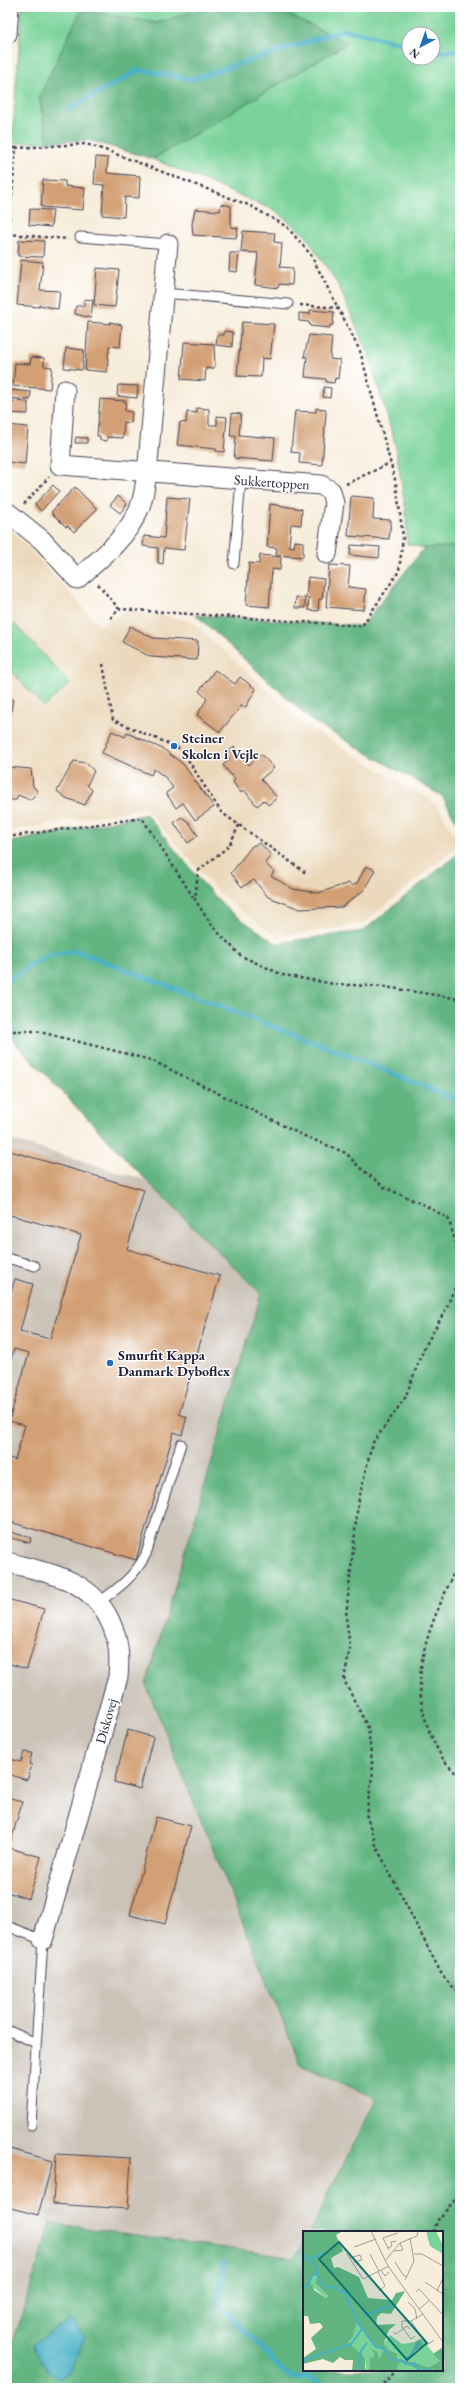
<svg xmlns="http://www.w3.org/2000/svg" width="467" height="2395" viewBox="0 0 467 2395" font-family="'EB Garamond',serif">
<style>
.built{fill:#ebd8ba}
.industrial{fill:#cbc3b8}
.green{fill:#79d399;stroke:#4e7a6a;fill-rule:evenodd}
.forest{fill:#62b581;stroke:#426c5e}
.water{fill:#47b0c5;stroke:#346980}
.lines{fill:none;stroke-linecap:round;stroke-linejoin:round}
.stream{stroke:#47b0c5;stroke-width:5}
.building{fill:#d3a074}
.service-casing{stroke:#424053;stroke-width:11}
.minor-casing{stroke:#424053;stroke-width:21}
.path{stroke:#424053;stroke-width:2.5;stroke-dasharray:3 3;stroke-linecap:butt}
.service{stroke:#fff;stroke-width:9}
.minor{stroke:#fff;stroke-width:19}
.poi-dot{fill:#1f6fb2;stroke:#fff;stroke-width:1.5}
.labels{text-anchor:middle;dominant-baseline:central;stroke-width:3;stroke-linejoin:round;paint-order:stroke}
.street-label{font-size:14px;fill:#22223b;stroke:#fff}
.poi-label{font-size:14px;font-weight:bold;fill:#22223b;stroke:#fff;text-anchor:start}
.inset-river{fill:none;stroke:#47b0c5;stroke-width:2}
.inset-road{fill:none;stroke:#a29c9b;stroke-width:1}
.view{fill:#0f766e;fill-opacity:0.15;stroke:#0f766e;stroke-width:2}
.inset-edge{fill:none;stroke:#22223b;stroke-width:2}
</style>
<rect width="100%" height="100%" fill="#fff"/>
<filter id="ink" filterUnits="userSpaceOnUse"><feTurbulence type="fractalNoise" baseFrequency=".025" numOctaves="2"/><feDisplacementMap in="SourceGraphic" scale="8" xChannelSelector="R" yChannelSelector="G"/><feConvolveMatrix kernelMatrix="1 2 1 2 8 2 1 2 1" color-interpolation-filters="sRGB"/></filter>
<filter id="wash" filterUnits="userSpaceOnUse"><feTurbulence type="fractalNoise" baseFrequency=".012" numOctaves="4" result="noise"/><feDisplacementMap in="SourceGraphic" scale="16" xChannelSelector="R" yChannelSelector="G"/><feGaussianBlur stdDeviation="0.9" result="paint"/><feColorMatrix in="noise" values="0 0 0 0 0 0 0 0 0 0 0 0 0 0 0 0 0 1.4 0 .05"/><feComposite in="paint" operator="in"/></filter>
<g filter="url(#wash)">
<rect width="100%" height="100%" fill="#f7eddb"/>
<!-- built -->
<path class="built" d="M12,530L99,625L130,610L191,621L305,725L436,804L460,844L363,924L277,937L219,893L145,808L7,831V539Z"/>
<!-- industrial -->
<path class="industrial" d="M7,1139L146,1180L261,1294L146,1685L301,2066L378,2098L309,2232H304V2242L295,2258L51,2223L7,2361Z"/>
<!-- green -->
<g class="green">
<path d="M22,7H208L157,23L81,10L39,97L48,142L12,143Z"/>
<path d="M273,7H460V546L424,548L407,544L406,511L395,443L368,352L338,285L306,236L276,211L153,159L348,43ZM409,34H433V58H409Z"/>
<path d="M15,624L70,684L44,707L7,666V632Z"/>
</g>
<!-- forest -->
<g class="forest">
<path d="M208,7H273L348,43L153,159L88,140L48,142L39,97L81,10L157,23Z"/>
<path d="M460,546V828L442,796L312,721L196,615L362,626L424,548Z"/>
<path d="M146,814L198,878L229,911L276,943L363,931L460,852V2388H7V2361L51,2223L295,2258L304,2242V2370H442V2232H309L377,2098L301,2066L146,1685L261,1294L146,1180L7,1034V843Z"/>
</g>
<!-- water -->
<path class="water" d="M72,2320L85,2337L69,2373L58,2379C46,2368 36,2359 34,2342Z"/>
<g class="lines">
<!-- stream -->
<g class="stream">
<path d="M433,50L445,52L460,50"/>
<path d="M68,110L139,70L192,79L344,30L409,45"/>
<path d="M7,980L49,955L77,951L347,1055L460,1101"/>
<path d="M224,2263L219,2304L286,2374L294,2378L309,2377L332,2388"/>
</g>
</g>
<g id="blocks">
<!-- building -->
<g class="building">
<path d="M96,157L108,158L107,173L140,176L139,198L125,197L124,217L102,215L104,185L94,184Z"/>
<path d="M43,180L65,181V186L85,188L83,210L41,207Z"/>
<path d="M221,204L231,206V227L238,228L236,238L193,235L192,224L195,209L220,211Z"/>
<path d="M30,209L53,210L51,227L29,225Z"/>
<path d="M243,231L275,233L274,242L282,243L280,267L293,268L292,285L279,284L278,288L255,285L258,253L241,252Z"/>
<path d="M19,240L44,241L43,257L18,256Z"/>
<path d="M230,253H239L237,272L229,271Z"/>
<path d="M21,260L43,262L40,290L60,291L58,309L39,305V307L17,305Z"/>
<path d="M97,268L119,270L115,307L94,305Z"/>
<path d="M84,299L93,300L91,318L75,314L76,306H84Z"/>
<path d="M310,310L334,312L333,325H330V328L310,326L309,322L299,321V313L310,314Z"/>
<path d="M88,322L110,324V322L122,325L120,347L109,346L107,372L85,370Z"/>
<path d="M242,322L274,324L270,359L262,358L261,377L237,376Z"/>
<path d="M224,331L233,332L232,347L216,345L217,335H224Z"/>
<path d="M309,335L332,337L330,359L340,360L338,379L335,378L334,383L326,382V379L305,377L307,357H304Z"/>
<path d="M184,342L214,344L215,366L213,369L206,368L205,381L181,379Z"/>
<path d="M66,348L84,350L82,370L64,368Z"/>
<path d="M31,357L44,358V366L52,367L50,389L13,386L15,363L30,364Z"/>
<path d="M118,385L138,386L137,398L117,396Z"/>
<path d="M324,387L331,388L330,398L323,397Z"/>
<path d="M10,390L31,392L30,400L9,398Z"/>
<path d="M100,399L126,401L125,411L132,412L131,423L124,422L123,438L107,437V441L100,440V436H97Z"/>
<path d="M8,401L28,402V414L7,413Z"/>
<path d="M197,408L209,409V425H217V416L227,417L224,452L216,451V449L177,445L180,422L186,423L187,412L197,413Z"/>
<path d="M316,408L325,409L326,413L322,465L299,463L300,453L291,452L295,411L316,412Z"/>
<path d="M232,413L241,414L239,435L275,438L273,461L234,458L236,436H230Z"/>
<path d="M7,425L28,427L25,464L7,462Z"/>
<path d="M76,437L87,438V443H75Z"/>
<path d="M53,485L59,491L41,511L35,504Z"/>
<path d="M75,487L97,509L74,532L68,526L66,527L51,512Z"/>
<path d="M118,496L127,504L120,513L110,505Z"/>
<path d="M351,496L374,498L373,519L391,520L389,539L348,536Z"/>
<path d="M167,497L190,499L184,550L164,548L163,564L158,563V548L143,546L144,536L164,538Z"/>
<path d="M270,504L302,509L301,525L291,524L289,546L294,547L295,541L303,542V557L276,555L277,548L267,547Z"/>
<path d="M351,545L380,547L379,558L350,555Z"/>
<path d="M260,555L281,557L280,570L272,569L269,607L246,605L249,563L259,564Z"/>
<path d="M329,565L350,566L348,587L366,589L364,610L326,607Z"/>
<path d="M308,577L324,579L322,599H319L318,611L308,610L309,598H306Z"/>
<path d="M296,597L305,598V608H295Z"/>
<path d="M130,626L153,638L198,641L197,660L151,657L122,642Z"/>
<path d="M215,670L235,684L240,677L256,689L246,707L241,706L220,732L197,715L207,699L199,691Z"/>
<path d="M7,698L13,699L8,730H7Z"/>
<path d="M112,731L125,737L127,733L163,749L183,764L214,807L195,820L183,803L176,808L166,793L173,788L166,778L154,769L151,775L102,753Z"/>
<path d="M234,747L249,765L261,754L274,768L261,779L277,798L268,805L264,800L257,806L244,790L241,793L233,782L235,780L223,765L230,759L226,754Z"/>
<path d="M74,761L86,763L94,771L87,785L92,790L85,805L66,798L57,791Z"/>
<path d="M7,767L31,769L33,786L38,792L30,800L18,795L16,800H7Z"/>
<path d="M181,817L189,822L198,836L188,843L174,823Z"/>
<path d="M260,843L271,855L265,863L274,872L271,876L293,889L318,893L349,883L352,886L357,883L366,866L375,870L364,890L342,907L300,909L268,897L254,880L242,887L231,873L252,846Z"/>
<path d="M7,1150L144,1190L127,1249L220,1276L179,1414L187,1417L182,1435L174,1432L136,1560L7,1521V1457L15,1460L25,1425L9,1421L29,1353L14,1349L7,1372V1305L15,1279L33,1284L20,1331L50,1339L81,1235L7,1214Z"/>
<path d="M7,1531L31,1538L30,1543L7,1537Z"/>
<path d="M7,1599L44,1609L27,1669L7,1663Z"/>
<path d="M128,1730L153,1737L140,1789L114,1782Z"/>
<path d="M24,1752L32,1753L29,1764L32,1765L27,1780L7,1774V1758L21,1762Z"/>
<path d="M7,1798L22,1802L9,1848L41,1857L29,1899L7,1892Z"/>
<path d="M156,1817L191,1826L165,1924L130,1915Z"/>
<path d="M7,2148L53,2161L38,2215L7,2207Z"/>
<path d="M56,2154L131,2158L128,2209L53,2204Z"/>
</g>
</g>
</g>
<g filter="url(#ink)">
<use href="#blocks" fill-opacity="0" stroke="#424053" stroke-width="1"/>
<g class="lines">
<defs>
<g id="service">
<path d="M80,237L168,244"/>
<path d="M164,293L288,304"/>
<path d="M234,564L241,480"/>
<path d="M7,1258L35,1266"/>
<path d="M99,1602C119,1588 135,1576 146,1554L181,1444"/>
<path d="M7,1926L43,1940L31,2125"/>
<path d="M7,2030L36,2043"/>
</g>
<g id="minor">
<path d="M7,34L9,7"/>
<path d="M65,390L60,465L321,485L331,491L334,503L327,554"/>
<path d="M7,512L42,540L77,579C101,558 126,539 139,509C144,498 145,484 147,473L168,244"/>
<path d="M7,1562C49,1574 89,1577 110,1621C119,1640 120,1656 118,1677L43,1940"/>
</g>
</defs>
<!-- service casing -->
<use href="#service" class="service-casing"/>
<!-- minor casing -->
<use href="#minor" class="minor-casing"/>
<!-- path -->
<g class="path">
<path d="M7,148H16L7,251"/>
<path d="M16,148L86,144L108,151L251,206L287,227L311,255L360,351L396,483L403,537L399,571L362,626L119,609"/>
<path d="M8,234L68,239"/>
<path d="M300,305L339,308"/>
<path d="M346,484L390,463"/>
<path d="M24,504L49,477"/>
<path d="M98,584L119,609L110,619"/>
<path d="M103,664L113,720L181,749L221,812L306,873"/>
<path d="M239,825L229,846L198,871L195,900L213,927L241,956L283,975L334,984L385,987L460,999"/>
<path d="M7,837L142,818L195,900"/>
<path d="M7,1031H36L151,1060L302,1135L346,1153L359,1167L384,1187L426,1206L448,1218L456,1243L459,1278L446,1309L424,1348L405,1398L372,1444L358,1503L346,1616L350,1648L344,1680L368,1728L373,1771L366,1814L377,1848L442,1975L455,1990H460"/>
<path d="M460,1558C435,1619 403,1669 431,1735C440,1756 443,1761 460,1777"/>
<path d="M434,2232L437,2221L460,2194"/>
<path d="M379,2388L392,2376L394,2370"/>
</g>
<!-- service -->
<use href="#service" class="service"/>
<!-- minor -->
<use href="#minor" class="minor"/>
</g>
</g>
<!-- markers -->
<g class="poi-dot">
<circle cx="174" cy="746" r="4"/>
<circle cx="110" cy="1363" r="4"/>
</g>
<g class="labels">
<!-- street labels -->
<g class="street-label">
<text transform="translate(272 482) rotate(4)">Sukkertoppen</text>
<text transform="translate(106 1721) rotate(-74)">Diskovej</text>
</g>
<!-- poi labels -->
<g class="poi-label">
<text x="182" y="738">Steiner<tspan x="182" dy="16">Skolen i Vejle</tspan></text>
<text x="118" y="1355">Smurfit Kappa<tspan x="118" dy="16">Danmark Dyboflex</tspan></text>
</g>
</g>
<!-- overview -->
<g transform="translate(303 2231)">
<rect width="140" height="140" fill="#f7eddb"/>
<path d="M123,0H133L140,15V23L127,15ZM9,45H14L12,52L25,65L23,67L6,53ZM54,91L61,102L80,120L76,128L69,120L71,126L67,128L66,140H60L63,137L62,127L45,112ZM87,104L99,113L112,111L108,123L114,121L118,107L137,130L126,136L94,127L95,123L86,119L81,112ZM97,130L129,138L130,140H97L94,137Z" fill="#79d399"/>
<path d="M0,0H40L33,4L40,20L28,27L31,37L35,36L56,46L65,67L89,69L93,62L102,60L88,83L78,82L74,86L73,94L93,93L86,99L81,112L86,119L95,123L94,127L126,136L137,130L130,123L140,116V140L114,137L97,131L94,137L97,140H66L67,127L71,126L69,118L74,121L76,128L80,120L66,109L54,91L50,105L45,111L62,127V139L49,140L50,129H42L37,126L30,132L20,128L0,133V127L13,118L8,107L20,96L17,92L7,93L5,85H0ZM9,45H14L12,52L25,65L23,67L11,59L10,54L7,53ZM117,108L120,115L108,123L112,111Z" fill="#62b581" fill-rule="evenodd"/>
<path class="inset-river" d="M0,23L12,34L17,51L25,57L33,56L38,61L41,59L55,92L73,116L80,117L89,129H98L103,133L111,132L113,133L111,135L118,140L121,138L129,140M7,28L20,23M0,57L6,53L9,44L15,42M60,85L86,75L88,70M102,128L108,124L117,110M0,131L3,128L48,113L59,98M55,140L58,120L64,112"/>
<path class="inset-road" d="M68,0L85,35L140,111M51,16L73,8M85,17L89,15L88,11L93,10M86,19L80,7L95,2M91,20L100,19L97,12M44,23L60,48L86,35M67,23L76,40M111,23H119L140,35M47,27L57,24L59,29L51,31M82,30L97,12L114,5L115,0M92,31L100,44L104,46M78,39L82,45L86,41M75,41L82,55L76,60M102,49L111,30L107,7M122,51L140,63M134,60L140,47M113,61L116,58L140,84M105,71L112,78L114,88M116,78L127,69M108,90L124,114L131,109M90,101L93,103L104,95L107,98M112,105L108,108L99,96V90H108L120,83"/>
<path class="view" d="M36,11L124,112L104,129L16,28Z"/>
<rect width="140" height="140" class="inset-edge"/>
</g>
<!-- margin -->
<rect width="467" height="2395" fill="none" stroke="#fff" stroke-width="24"/>
<!-- north arrow -->
<g transform="translate(421 46) rotate(221)"><circle r="19" fill="#ffffff" stroke="#a7a7b1"/>
<path d="M0-3L7 15L0 10L-7 15Z" fill="#1f6fb2"/>
<text y="-6" font-size="11" font-weight="bold" text-anchor="middle" fill="#22223b">N</text>
</g>
</svg>
